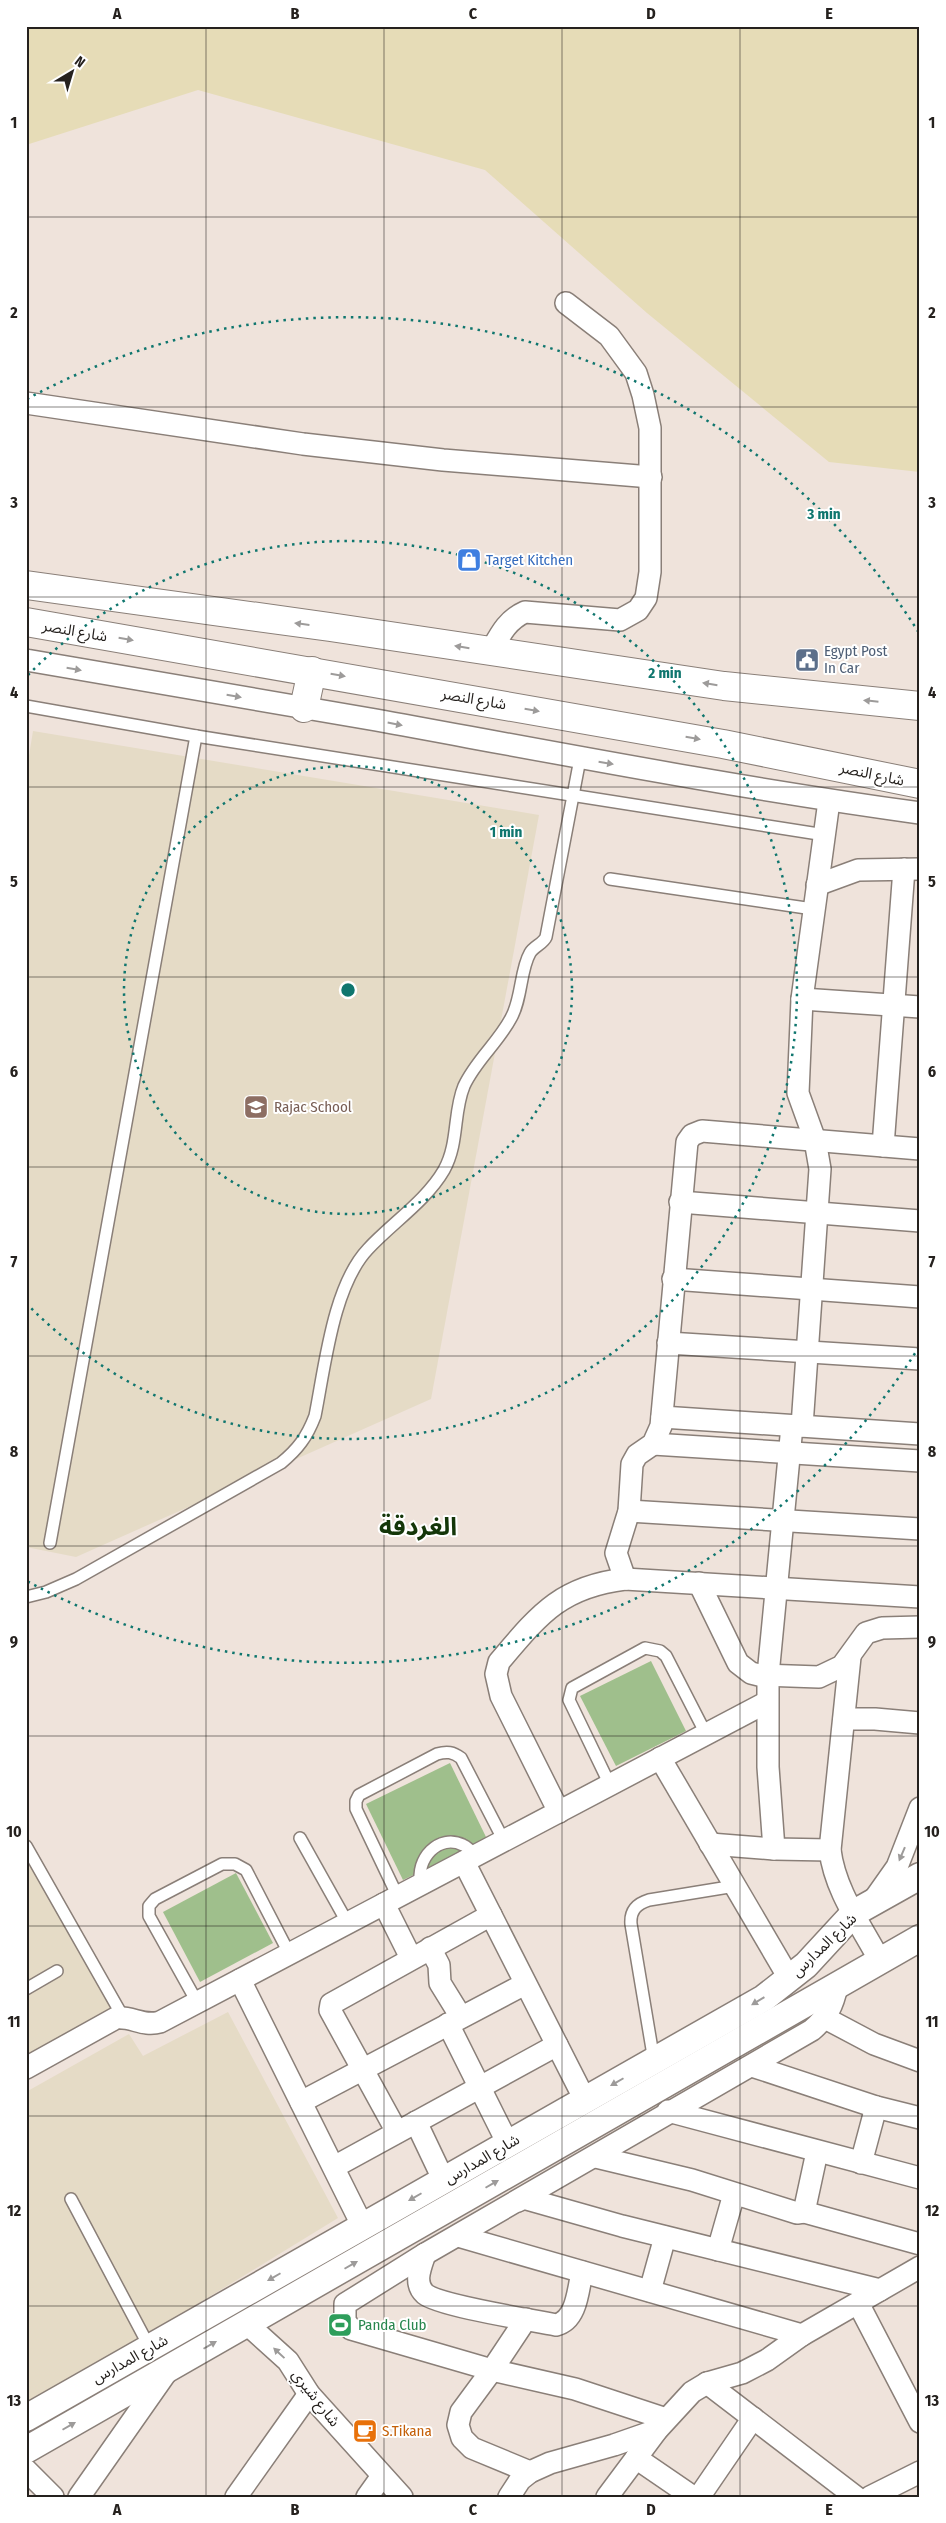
<svg xmlns="http://www.w3.org/2000/svg" width="946" height="2523" viewBox="0 0 946 2523" font-family="'Fira Sans Condensed','Noto Sans Arabic',sans-serif">
<style>
.education{fill:#e5dbc6}
.green{fill:#9fbf8c}
.sand{fill:#e6dcb7}
.lines{fill:none;stroke-linecap:round;stroke-linejoin:round}
.service-casing{stroke:#8a7f78;stroke-width:14}
.minor-casing{stroke:#8a7f78;stroke-width:24}
.tertiary-casing{stroke:#8a7f78;stroke-width:29}
.primary-casing{stroke:#8a7f78;stroke-width:30}
.service{stroke:#fff;stroke-width:11}
.minor{stroke:#fff;stroke-width:21}
.tertiary{stroke:#fff;stroke-width:26}
.primary{stroke:#fff;stroke-width:28}
.oneway{fill:#9d9b9a}
.grid{fill:none;stroke:#25211e;stroke-width:1;stroke-opacity:0.55}
.ring{fill:none;stroke:#0f766e;stroke-width:2.5;stroke-dasharray:2.5 5}
.labels{text-anchor:middle;dominant-baseline:central;stroke-width:4;stroke-linejoin:round;paint-order:stroke}
.shop-label{font-size:15px;fill:#366cbe;stroke:#fff;text-anchor:start}
.street-label{font-size:15px;fill:#25211e;stroke:#fff}
.service-label{font-size:15px;fill:#4e5e75;stroke:#fff;text-anchor:start}
.education-label{font-size:15px;fill:#785e54;stroke:#fff;text-anchor:start}
.leisure-label{font-size:15px;fill:#27864d;stroke:#fff;text-anchor:start}
.food-label{font-size:15px;fill:#c56008;stroke:#fff;text-anchor:start}
.town-label{font-size:25px;font-weight:bold;fill:#143609;stroke:#fff}
.centre{fill:#0f766e;stroke:#fff;stroke-width:2.5}
.ring-label{font-size:15px;text-anchor:middle;font-weight:bold;fill:#0f766e;stroke:#fff;stroke-width:4;stroke-linejoin:round;paint-order:stroke}
.neatline{fill:none;stroke:#25211e;stroke-width:2}
.grid-label{font-size:16px;text-anchor:middle;font-weight:bold;fill:#25211e}
</style>
<rect width="100%" height="100%" fill="#efe3db"/>
<!-- education -->
<g class="education">
<path d="M33,731L539,815L431,1399L76,1557L26,1547V774Z"/>
<path d="M26,1833L122,2005L26,2059Z"/>
<path d="M228,2012L338,2218L26,2409V2092L129,2034L143,2056Z"/>
</g>
<!-- green -->
<g class="green">
<path d="M651,1661L686,1731L616,1766L580,1696Z"/>
<path d="M450,1763L487,1839L403,1880L366,1804Z"/>
<path d="M236,1873L273,1943L200,1982L163,1912Z"/>
</g>
<!-- sand -->
<path class="sand" d="M26,26H920V472L829,462L647,313L485,170L198,90L26,145Z"/>
<g class="lines">
<defs>
<g id="service">
<path d="M26,706L196,736L825,835"/>
<path d="M610,879L813,909"/>
<path d="M50,1543L196,736"/>
<path d="M26,1597L46,1592L76,1579L281,1463C298,1449 307,1437 315,1416C325,1366 333,1286 368,1249C392,1223 426,1201 444,1170C459,1143 453,1112 464,1086C476,1060 498,1043 511,1018C522,999 520,970 530,953C534,946 543,944 546,937L580,759"/>
<path d="M610,1785L569,1700L572,1688L645,1648L660,1651L666,1656L706,1734"/>
<path d="M300,1838L347,1922"/>
<path d="M26,1846L123,2017"/>
<path d="M421,1884C415,1859 439,1833 463,1845C468,1847 472,1852 475,1856"/>
<path d="M398,1897L356,1809V1801L359,1795L437,1754C447,1751 453,1752 461,1758L504,1841"/>
<path d="M26,1989L57,1971"/>
<path d="M197,2002L149,1916V1906L155,1899L222,1864H235L246,1870L289,1953"/>
<path d="M654,2061L631,1924C630,1911 636,1904 649,1900L735,1886"/>
<path d="M71,2199L150,2348"/>
</g>
<g id="minor">
<path d="M26,403L303,444L443,460L651,477"/>
<path d="M491,651C500,635 507,620 525,612L620,620L638,610L646,598L650,572V428L643,395L636,373L609,336L566,303"/>
<path d="M26,660C143,680 260,700 376,720C557,753 737,788 920,813"/>
<path d="M817,885L858,870L920,869"/>
<path d="M802,999L920,1007"/>
<path d="M883,1146L904,869"/>
<path d="M680,1202L920,1221"/>
<path d="M673,1279L920,1297"/>
<path d="M668,1343L920,1359"/>
<path d="M662,1417L920,1434"/>
<path d="M802,1426L820,1169L815,1140L798,1093L802,999L829,801"/>
<path d="M653,1444L920,1461"/>
<path d="M629,1511L920,1529"/>
<path d="M625,1579L616,1553L629,1511L632,1464L637,1455L653,1444L661,1426L687,1142L692,1135L702,1131L920,1149"/>
<path d="M699,1583L738,1663L751,1673L759,1675L819,1677L842,1666L866,1633L882,1628L920,1627"/>
<path d="M850,1657L830,1850C835,1891 861,1925 880,1961"/>
<path d="M844,1719H875L920,1723"/>
<path d="M660,1758L789,1978"/>
<path d="M559,1812L501,1696L496,1674L499,1662C539,1615 560,1587 625,1579L920,1597"/>
<path d="M710,1844L774,1849L830,1850"/>
<path d="M774,1849L768,1767V1675L792,1426"/>
<path d="M464,1862L585,2100"/>
<path d="M873,1901L897,1867L920,1808"/>
<path d="M384,1904L411,1958"/>
<path d="M430,1948L439,1965L440,1983L461,2017"/>
<path d="M240,1980L363,2227"/>
<path d="M825,2018L874,2044L920,2061"/>
<path d="M448,2024L508,2144"/>
<path d="M752,2066L876,2107L920,2118"/>
<path d="M26,2068L116,2018C132,2016 143,2027 160,2022L767,1702"/>
<path d="M301,2102L525,1984"/>
<path d="M668,2111L920,2178"/>
<path d="M416,2122L444,2181"/>
<path d="M397,2132L330,2010L331,2004L491,1915"/>
<path d="M596,2157L692,2180L797,2213L804,2212L920,2244"/>
<path d="M861,2163L876,2107"/>
<path d="M334,2167L557,2045"/>
<path d="M518,2201L523,2198L622,2226L880,2290"/>
<path d="M804,2212L817,2152"/>
<path d="M458,2236L802,2335"/>
<path d="M718,2250L734,2194"/>
<path d="M425,2254C421,2266 413,2283 425,2294C440,2306 532,2320 556,2325C577,2320 578,2290 582,2272"/>
<path d="M650,2291L665,2237"/>
<path d="M858,2303L920,2422"/>
<path d="M526,2319L492,2370L461,2412L458,2425L462,2438L472,2448L530,2472"/>
<path d="M247,2324L288,2361L309,2394L402,2497"/>
<path d="M707,2383L856,2497"/>
<path d="M666,2419L575,2389L492,2370L351,2329L345,2321V2304L425,2254L812,2030C827,2017 833,2006 837,1986"/>
<path d="M636,2458L693,2497"/>
<path d="M26,2470L53,2497"/>
<path d="M79,2497L168,2370"/>
<path d="M236,2497L309,2394"/>
<path d="M367,2497L382,2476"/>
<path d="M509,2497L520,2480L530,2472L550,2463L614,2445L657,2430"/>
<path d="M607,2497L657,2430L692,2392L707,2383L742,2373L767,2360L802,2335L920,2267"/>
<path d="M699,2497L753,2418"/>
<path d="M870,2497L920,2472"/>
</g>
<g id="tertiary">
<path d="M26,2418L764,1998L806,1965L854,1913L920,1876"/>
<path d="M26,2450L920,1938"/>
</g>
<g id="primary">
<path d="M26,585L330,627L724,686L920,706"/>
<path d="M26,622L723,744L920,784"/>
<path d="M304,708L312,671"/>
</g>
</defs>
<!-- service casing -->
<use href="#service" class="service-casing"/>
<!-- minor casing -->
<use href="#minor" class="minor-casing"/>
<!-- tertiary casing -->
<use href="#tertiary" class="tertiary-casing"/>
<!-- primary casing -->
<use href="#primary" class="primary-casing"/>
<!-- service -->
<use href="#service" class="service"/>
<!-- minor -->
<use href="#minor" class="minor"/>
<!-- tertiary -->
<use href="#tertiary" class="tertiary"/>
<!-- primary -->
<use href="#primary" class="primary"/>
</g>
<!-- one-way arrows -->
<defs><path id="oneway-solid" d="M-6-.8H1V-3.2L6.5 0L1 3.2V.8H-6Z" transform="scale(1.25)"/></defs>
<g class="oneway">
<use href="#oneway-solid" transform="translate(302 624) rotate(-173)"/>
<use href="#oneway-solid" transform="translate(126 639) rotate(10)"/>
<use href="#oneway-solid" transform="translate(462 647) rotate(-171)"/>
<use href="#oneway-solid" transform="translate(74 669) rotate(10)"/>
<use href="#oneway-solid" transform="translate(338 675) rotate(10)"/>
<use href="#oneway-solid" transform="translate(710 684) rotate(-171)"/>
<use href="#oneway-solid" transform="translate(234 696) rotate(10)"/>
<use href="#oneway-solid" transform="translate(871 701) rotate(-174)"/>
<use href="#oneway-solid" transform="translate(532 710) rotate(10)"/>
<use href="#oneway-solid" transform="translate(395 724) rotate(11)"/>
<use href="#oneway-solid" transform="translate(693 738) rotate(10)"/>
<use href="#oneway-solid" transform="translate(606 763) rotate(9)"/>
<use href="#oneway-solid" transform="translate(902 1854) rotate(113)"/>
<use href="#oneway-solid" transform="translate(758 2001) rotate(149)"/>
<use href="#oneway-solid" transform="translate(617 2082) rotate(150)"/>
<use href="#oneway-solid" transform="translate(492 2184) rotate(-30)"/>
<use href="#oneway-solid" transform="translate(415 2197) rotate(150)"/>
<use href="#oneway-solid" transform="translate(351 2265) rotate(-30)"/>
<use href="#oneway-solid" transform="translate(274 2277) rotate(150)"/>
<use href="#oneway-solid" transform="translate(210 2345) rotate(-30)"/>
<use href="#oneway-solid" transform="translate(279 2353) rotate(-137)"/>
<use href="#oneway-solid" transform="translate(69 2426) rotate(-30)"/>
</g>
<!-- grid -->
<path class="grid" d="M206,26V2497M384,26V2497M562,26V2497M740,26V2497M26,217H920M26,407H920M26,597H920M26,787H920M26,977H920M26,1167H920M26,1356H920M26,1546H920M26,1736H920M26,1926H920M26,2116H920M26,2306H920"/>
<!-- distance rings -->
<g class="ring">
<circle cx="348" cy="990" r="224"/>
<path d="M28 675A449 449 0 1 1 28 1305"/>
<path d="M919 1347A673 673 0 0 1 27 1581M27 399A673 673 0 0 1 919 633"/>
</g>
<!-- icons -->
<defs>
<symbol id="shop-square" viewBox="-11 -11 22 22"><rect x="-9" y="-9" width="18" height="18" rx="4" fill="#3f7fe0" stroke="#fff"/><path d="M-5-2.5h2.3a2.7 3.5 0 0 1 5.4 0H5L5.5 6h-11ZM-1.5-2.5h3a1.5 2.3 0 0 0-3 0Z" fill="#fff"/></symbol>
<symbol id="civic-square" viewBox="-11 -11 22 22"><rect x="-9" y="-9" width="18" height="18" rx="4" fill="#5c6f8a" stroke="#fff"/><path d="M-.6-6.5H3V-4.5H.6V-3L4-1V1h2V6H-6V1h2V-1L-.6-3ZM-1.2 2.5V6h2.4V2.5Z" fill="#fff"/></symbol>
<symbol id="school-square" viewBox="-11 -11 22 22"><rect x="-9" y="-9" width="18" height="18" rx="4" fill="#8d6e63" stroke="#fff"/><path d="M0-5L7-2L0 1L-7-2ZM-4 1L0 2.5L4 1V4Q0 6-4 4Z" fill="#fff"/></symbol>
<symbol id="stadium-square" viewBox="-11 -11 22 22"><rect x="-9" y="-9" width="18" height="18" rx="4" fill="#2e9e5b" stroke="#fff"/><path d="M0-5a6.5 5 0 1 0 0 10a6.5 5 0 1 0 0-10ZM-3.5-1.8h7v3.6h-7Z" fill="#fff"/></symbol>
<symbol id="cafe-square" viewBox="-11 -11 22 22"><rect x="-9" y="-9" width="18" height="18" rx="4" fill="#e8710a" stroke="#fff"/><path d="M-5.5-4.5H6V0H3Q3 3.5 0 3.5H-2.5Q-5.5 3.5-5.5 0ZM3-3.2v2h1.7v-2ZM-6 4.5H4V6H-6Z" fill="#fff"/></symbol>
</defs>
<g fill-rule="evenodd">
<use href="#shop-square" x="455" y="546" width="28" height="28"/>
<use href="#civic-square" x="793" y="646" width="28" height="28"/>
<use href="#school-square" x="242" y="1093" width="28" height="28"/>
<use href="#stadium-square" x="326" y="2311" width="28" height="28"/>
<use href="#cafe-square" x="351" y="2417" width="28" height="28"/>
</g>
<g class="labels">
<!-- shop labels -->
<g class="shop-label">
<text x="486" y="560">Target Kitchen</text>
</g>
<!-- street labels -->
<g class="street-label">
<text transform="translate(75 631) rotate(10)">شارع النصر</text>
<text transform="translate(474 699) rotate(10)">شارع النصر</text>
<text transform="translate(872 774) rotate(12)">شارع النصر</text>
<text transform="translate(824 1945) rotate(-44)">شارع المدارس</text>
<text transform="translate(482 2159) rotate(-30)">شارع المدارس</text>
<text transform="translate(130 2359) rotate(-29)">شارع المدارس</text>
<text transform="translate(316 2398) rotate(52)">شارع شيري</text>
</g>
<!-- service labels -->
<g class="service-label">
<text x="824" y="651">Egypt Post<tspan x="824" dy="17">In Car</tspan></text>
</g>
<!-- education labels -->
<g class="education-label">
<text x="274" y="1107">Rajac School</text>
</g>
<!-- leisure labels -->
<g class="leisure-label">
<text x="358" y="2325">Panda Club</text>
</g>
<!-- food labels -->
<g class="food-label">
<text x="382" y="2431">S.Tikana</text>
</g>
<!-- town labels -->
<g class="town-label">
<text x="418" y="1527">الغردقة</text>
</g>
</g>
<circle cx="348" cy="990" r="8" class="centre"/>
<g class="ring-label">
<text x="824" y="519">3 min</text>
<text x="665" y="678">2 min</text>
<text x="506" y="837">1 min</text>
</g>
<!-- border -->
<rect width="946" height="2523" fill="none" stroke="#ffffff" stroke-width="55"/>
<!-- north arrow -->
<g transform="translate(72 72) rotate(38)" stroke="#ffffff" stroke-width="4" paint-order="stroke">
<path d="M0-4L9 19L0 12L-9 19Z" fill="#25211e"/>
<text y="-8" font-size="14" font-weight="bold" text-anchor="middle" fill="#25211e">N</text>
</g>
<rect x="28" y="28" width="890" height="2468" class="neatline"/>
<g class="grid-label">
<text x="117" y="19">A</text>
<text x="295" y="19">B</text>
<text x="473" y="19">C</text>
<text x="651" y="19">D</text>
<text x="829" y="19">E</text>
<text x="14" y="128">1</text>
<text x="932" y="128">1</text>
<text x="14" y="318">2</text>
<text x="932" y="318">2</text>
<text x="14" y="508">3</text>
<text x="932" y="508">3</text>
<text x="14" y="698">4</text>
<text x="932" y="698">4</text>
<text x="14" y="887">5</text>
<text x="932" y="887">5</text>
<text x="14" y="1077">6</text>
<text x="932" y="1077">6</text>
<text x="14" y="1267">7</text>
<text x="932" y="1267">7</text>
<text x="14" y="1457">8</text>
<text x="932" y="1457">8</text>
<text x="14" y="1647">9</text>
<text x="932" y="1647">9</text>
<text x="14" y="1837">10</text>
<text x="932" y="1837">10</text>
<text x="14" y="2027">11</text>
<text x="932" y="2027">11</text>
<text x="14" y="2216">12</text>
<text x="932" y="2216">12</text>
<text x="14" y="2406">13</text>
<text x="932" y="2406">13</text>
<text x="117" y="2515">A</text>
<text x="295" y="2515">B</text>
<text x="473" y="2515">C</text>
<text x="651" y="2515">D</text>
<text x="829" y="2515">E</text>
</g>
</svg>
